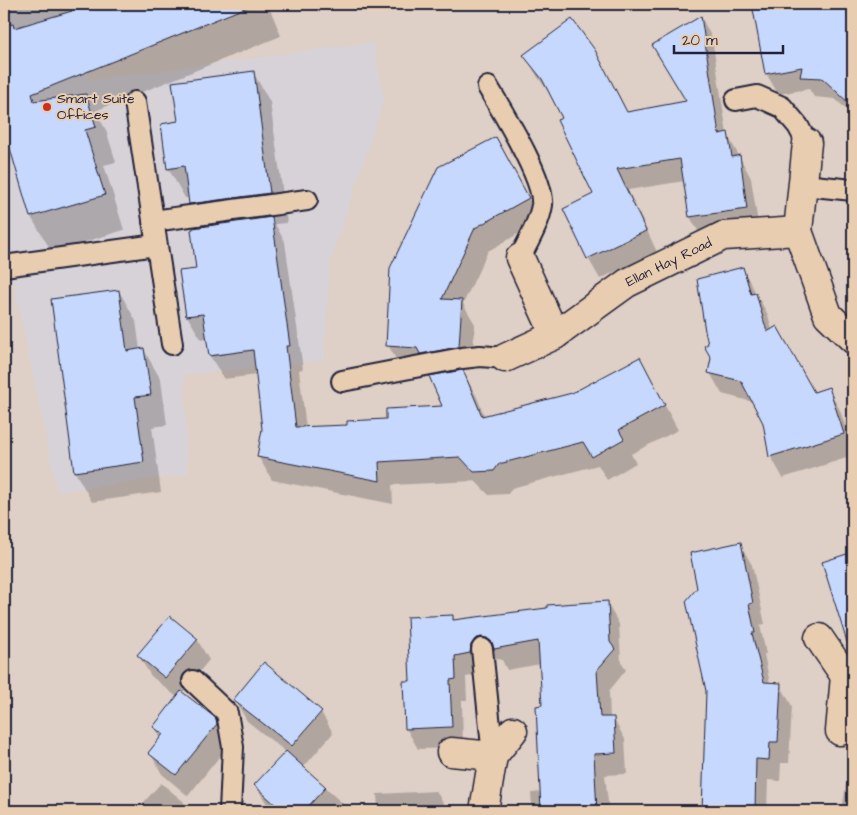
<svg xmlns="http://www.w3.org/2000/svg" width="857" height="815" viewBox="0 0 857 815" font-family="'Architects Daughter',sans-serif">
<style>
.built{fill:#d7d2d7}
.shadow{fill:#0003}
.building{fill:#c6d8fd;stroke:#22223b}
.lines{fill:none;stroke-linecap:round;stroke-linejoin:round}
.lane-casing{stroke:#22223b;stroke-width:24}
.street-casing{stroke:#22223b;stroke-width:31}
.lane{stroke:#e8cdb0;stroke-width:20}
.street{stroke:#e8cdb0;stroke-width:28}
.poi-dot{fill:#c8321e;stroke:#e8cdb0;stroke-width:2}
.labels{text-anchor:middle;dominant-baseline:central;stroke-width:4;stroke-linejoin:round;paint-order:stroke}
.poi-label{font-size:14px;fill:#22223b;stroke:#e8cdb0;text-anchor:start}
.street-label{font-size:14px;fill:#22223b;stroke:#e8cdb0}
</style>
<rect width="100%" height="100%" fill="#ded0c7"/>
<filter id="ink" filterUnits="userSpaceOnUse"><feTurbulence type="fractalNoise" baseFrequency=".02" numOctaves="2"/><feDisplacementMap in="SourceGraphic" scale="10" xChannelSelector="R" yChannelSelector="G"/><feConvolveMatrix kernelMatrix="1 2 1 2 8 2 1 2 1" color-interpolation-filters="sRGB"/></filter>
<g filter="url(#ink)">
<!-- built -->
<path class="built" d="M20,4H56L90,80L373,42L384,100L330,262L324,360L184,375L188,474L57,492L4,236V8Z"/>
<!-- shadow -->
<g class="shadow">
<path d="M4,4H268L281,36L95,111L106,130L116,162L104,165L124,230L52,252L31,217L4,124Z"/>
<path d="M754,4H758L791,37L795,4H826L853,7V115L835,99L814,97L809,89L778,94L766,73Z"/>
<path d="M701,17L712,38L727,134L751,178L759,230L702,238L690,217L685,181L628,190L657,252L600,279L588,258L594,195L563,119L550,94L537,76L525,55L627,113L687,102Z"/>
<path d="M253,72L270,102L287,223L275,224L285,242L303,369L299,370L306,428L349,426L387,420L444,407L434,377L430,370L401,368L388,345L508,162L541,221L488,251L463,304L475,324L471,369L462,371L476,395L485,417L572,394L640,359L678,430L631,454L636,463L607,480L598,465L512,488L508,494L489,495L475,481L392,485L393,504L272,480L258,456L264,429L257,375L224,379L210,356L208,338L201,339L187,316L198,270L204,227L190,204V198H185L168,168L179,122Z"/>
<path d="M742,268L768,315L772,330L813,393L828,389L840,410L853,450V456L783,478L771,457L765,423L753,402L722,394L710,373L712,358L710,344Z"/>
<path d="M119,291L136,321L140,350H144L161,380L167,425L152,427L161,492L92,502L75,472Z"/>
<path d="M740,544L752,565L765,624L760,625L766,654H764L770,684H780L792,706L789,763H781L780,781L768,780L767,811H704L707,690Z"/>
<path d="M853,553V627L849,628L823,563Z"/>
<path d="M607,603L619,624L621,662L626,670L609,691L610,718H613L625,739L627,774L605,775L609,811H532L531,793L541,792L543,706L541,664L507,670L502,660L493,658L482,674L466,677L467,700H462L463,748L418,749L406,728L411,682L452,616L455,621Z"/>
<path d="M197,639L209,660L182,693L215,720L228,741V746L188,796L162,774L150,753L161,739L155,727L178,698L151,676L138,655Z"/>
<path d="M265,664L321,712L333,733L303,768L351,811H272L268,806L256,786L286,752L247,721L235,700Z"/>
<path d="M851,752H853V811H847L843,804Z"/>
<path d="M161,783L183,801L189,811H136Z"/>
<path d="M436,791L448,811H378L377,794Z"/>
</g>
<!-- building -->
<g class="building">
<path d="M69,4H252V5L32,94L34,101L86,94L96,127L85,130L105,195L30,217L4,128V25L13,24L14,28L72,11Z"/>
<path d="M752,4L853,5V107L822,78L800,77L802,67L765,74Z"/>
<path d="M701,16L719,134L728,132L732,157L740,155L747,209L689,217L680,159L617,169L646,231L587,259L563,209L593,194L557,120L562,118L542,79L523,55L572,19L595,50L627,112L686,101L652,45Z"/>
<path d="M254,71L270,193L189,204L184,166L167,169L161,124L178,121L172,82Z"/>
<path d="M496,137L529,198L475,228L442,299L462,300L459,347L420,354L417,348L386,346L390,268L438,167Z"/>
<path d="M272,217L290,346H286L296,427L347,425V421L386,419V409L442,406L429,376L463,370L482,416L572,393L640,357L665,405L619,430L624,439L592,457L583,442L499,464L494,471L474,472L460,457L379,462L380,481L257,457L262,429L253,350L209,356L203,314L186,316L179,271L196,269L191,230L193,229V228Z"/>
<path d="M743,267L751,294L756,293L767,332L777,326L814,392L829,387L844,434L769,457L763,423L741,381L708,373L711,358L704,346L708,344L705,331L697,279Z"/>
<path d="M119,290L127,351L144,348L151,395L135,397L144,462L74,472L51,299Z"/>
<path d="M741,542L753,603L749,604L755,633H752L764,682L781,683L778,742H770L769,760L756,759L755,811H702L706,691L686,601L697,588L690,553Z"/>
<path d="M853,552V641L847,642L822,562Z"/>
<path d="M608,601L610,642L615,649L597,670L600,717H614L616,753L594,754L597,811H541L536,706L542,705L538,641L494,649L492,642L487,638L481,637L475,639L471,645L470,653L455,656L456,679L450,680L452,727L405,729L403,681H410L407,617L453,615V620L547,608V605Z"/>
<path d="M170,616L198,639L165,678L137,655Z"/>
<path d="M264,662L322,711L292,746L233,700Z"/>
<path d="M181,691L213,716L216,719L217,724L176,775L148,753L163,734L153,727Z"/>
<path d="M286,751L326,787L304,811H282L254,785Z"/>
</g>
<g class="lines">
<defs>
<g id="lane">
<path d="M488,87C502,111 545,180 542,205C539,224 528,241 520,258"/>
<path d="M736,100L757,96L782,107L798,126L807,143"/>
<path d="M135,102L172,344"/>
<path d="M803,185L853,190"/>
<path d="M153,221L307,200"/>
<path d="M4,266L156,245"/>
<path d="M342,381L462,358L480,356L505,358"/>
<path d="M482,649L493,756"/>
<path d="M193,681L227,713L233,747L230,811"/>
</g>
<g id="street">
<path d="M807,143L798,231L828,315L853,339"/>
<path id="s1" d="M520,258L555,335L627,283L723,236L798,231"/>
<path d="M505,358L555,335"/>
<path d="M819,638L845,676"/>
<path d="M840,731L845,676L853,673"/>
<path d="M451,752L493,756"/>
<path d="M484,811L493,756L513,731"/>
</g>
</defs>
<!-- lane casing -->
<use href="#lane" class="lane-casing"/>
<!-- street casing -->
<use href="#street" class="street-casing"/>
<!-- lane -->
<use href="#lane" class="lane"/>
<!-- street -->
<use href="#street" class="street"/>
</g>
</g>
<!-- markers -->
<circle class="poi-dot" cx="47" cy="107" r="5"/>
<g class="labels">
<!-- poi labels -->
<g class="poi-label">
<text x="57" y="99">Smart Suite<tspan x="57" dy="16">Offices</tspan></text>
</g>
<!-- street labels -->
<g class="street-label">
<text stroke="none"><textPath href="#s1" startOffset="220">Ellan Hay Road</textPath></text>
</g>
</g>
<!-- margin -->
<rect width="857" height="815" fill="none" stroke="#e8cdb0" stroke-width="20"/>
<rect x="10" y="10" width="837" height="795" fill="none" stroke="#22223b" stroke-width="2" filter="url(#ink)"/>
<!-- scale -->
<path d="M674 45v8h109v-8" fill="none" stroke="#22223b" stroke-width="2.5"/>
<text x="682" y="45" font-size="15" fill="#22223b" stroke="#e8cdb0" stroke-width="4" paint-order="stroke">20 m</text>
</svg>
